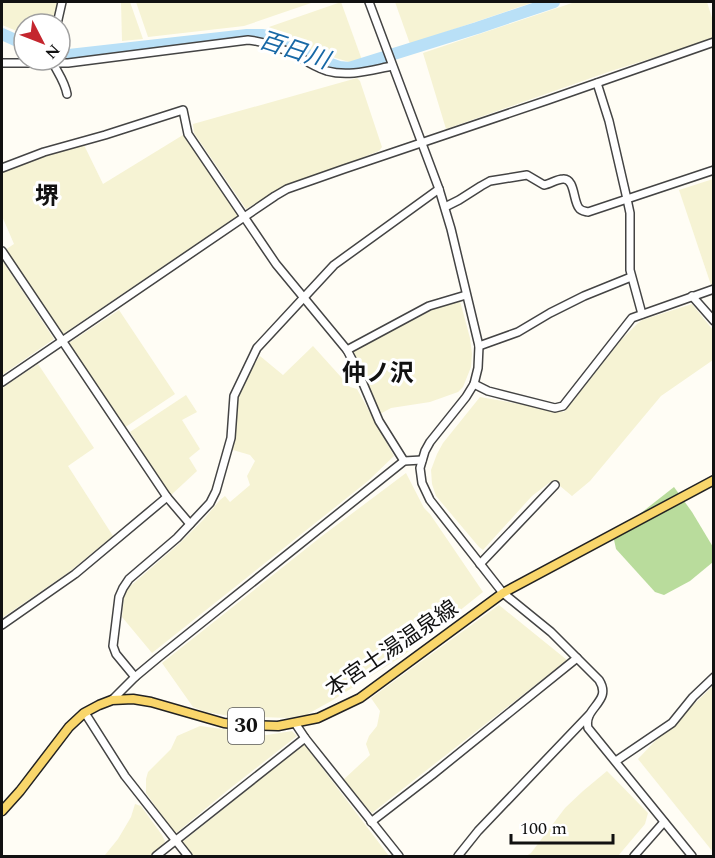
<svg xmlns="http://www.w3.org/2000/svg" width="715" height="858" viewBox="0 0 715 858" font-family="Spectral,'Noto Sans JP',serif">
<style>
.farmland{fill:#f6f3d4}
.forest{fill:#b9dc9c}
.lines{fill:none;stroke-linecap:round;stroke-linejoin:round}
.river{stroke:#b9e0f7;stroke-width:12}
.minor-casing{stroke:#444;stroke-width:10}
.major-casing{stroke:#222;stroke-width:11}
.minor{stroke:#fff;stroke-width:7}
.major{stroke:#f9d66b;stroke-width:8}
.labels{text-anchor:middle;dominant-baseline:central;stroke-width:6;stroke-linejoin:round;paint-order:stroke}
.shield{fill:#fff;stroke:#585858;stroke-width:1.5}
.shield-label{font-size:21px;font-weight:bold;fill:#111}
.street-label{font-size:22px;fill:#111;stroke:#fff}
.water-label{font-size:24px;font-style:italic;fill:#1768a6;stroke:#fff}
.neighbourhood-label{font-size:24px;font-weight:bold;fill:#111;stroke:#fff}
</style>
<rect width="100%" height="100%" fill="#fffdf5"/>
<!-- farmland -->
<g class="farmland">
<path d="M2,2H58L52,24H24V34L2,25Z"/>
<path d="M121,2H130L143,39L122,41Z"/>
<path d="M136,2H314L244,26L148,37Z"/>
<path d="M341,2L362,60L352,63L310,50L272,33L269,27Z"/>
<path d="M395,2H534L410,44Z"/>
<path d="M575,2H707L713,21V39L611,71L446,129L423,53Z"/>
<path d="M357,78L360,81L382,147L379,151L273,193L246,209L194,133L193,124Z"/>
<path d="M183,135L239,215L63,334L5,250L14,244L2,216V171L19,163L83,143L103,184Z"/>
<path d="M713,179L714,284L711,285L679,190Z"/>
<path d="M2,260L54,339L2,375Z"/>
<path d="M460,301L470,338L472,354L471,367L463,387L458,392L430,402L391,408L380,414L360,365L352,351L434,309Z"/>
<path d="M692,304L713,330V360L661,396L590,481L572,496L554,481L549,483L532,496L483,550L479,547L436,496L432,484L431,470L437,454L443,443L480,397L564,412L620,341L637,324L642,320Z"/>
<path d="M119,310L175,394L124,428L69,343Z"/>
<path d="M313,346L350,387L357,389L394,456L368,481L152,653L122,617L124,596L127,589L180,543L203,520L220,500L225,496L230,502L250,485L247,476L255,461L250,455L233,450L237,398L255,363L260,356L283,375Z"/>
<path d="M38,364L94,448L68,466L113,536L69,572L2,618V388Z"/>
<path d="M186,395L197,412L182,420L200,449L189,458L197,471L170,496L130,432Z"/>
<path d="M406,473L424,508L430,514L483,592L404,655L333,700L306,715L288,718L229,716L206,712L193,707L162,663L322,536Z"/>
<path d="M499,605L567,660L372,813L342,781L370,755L366,744L369,736L377,726L380,711L371,698Z"/>
<path d="M713,686V852L638,759L656,740Z"/>
<path d="M200,726L267,735L292,731L297,736L228,790L175,834L146,793V779L148,772L171,749L177,736Z"/>
<path d="M304,744L389,856H192L181,843Z"/>
<path d="M607,771L648,813L645,824L618,856H526L531,853L565,808L583,791Z"/>
<path d="M135,804L141,806L162,835L165,841L163,845L149,856H107L105,855L118,839L131,817Z"/>
</g>
<!-- forest -->
<path class="forest" d="M674,487L692,512L713,547V562L690,581L664,595L655,592L616,549L613,535Z"/>
<g class="lines">
<!-- river -->
<g class="river">
<path d="M2,34L24,44"/>
<path d="M60,56L247,35H262L273,37L314,58L339,67L349,68L477,28L554,2"/>
</g>
<defs>
<g id="minor">
<path d="M369,2L439,189L451,229L479,346L478,368L474,384L466,397L430,442L425,451L420,468L422,483L430,500L503,593L551,632L599,680C613,702 583,707 588,728L692,856"/>
<path d="M57,24L62,2"/>
<path d="M2,63H36L48,61L53,63H68L248,40C268,42 284,49 301,58C309,63 318,68 327,71C349,77 371,70 392,66"/>
<path d="M53,63C58,73 65,82 67,94"/>
<path d="M597,83L609,121L627,199L630,213V270L642,314"/>
<path d="M2,168L44,152L105,135L183,110L188,134L276,264L347,350L356,367L379,421L404,461"/>
<path d="M445,207L459,200L481,186L490,181L527,175L544,185C550,184 557,179 563,179C575,178 573,201 579,208C581,211 584,211 588,212L714,170"/>
<path d="M2,251L167,497L190,524"/>
<path d="M692,296L714,321"/>
<path d="M479,346L518,332L550,313L584,296L631,277"/>
<path d="M347,350L429,306L466,295"/>
<path d="M2,382L275,196L287,189L344,169L548,100L714,42"/>
<path d="M474,384L488,391L555,408L563,406L632,318L714,289"/>
<path d="M480,564L555,485"/>
<path d="M2,625L75,574L167,497"/>
<path d="M135,677L116,654L113,646L119,597L123,588L129,579L177,538L210,503L216,491L231,438L234,396L257,348L334,265L439,189"/>
<path d="M112,700L135,677L159,657L404,461L422,460"/>
<path d="M85,713L125,776L188,856"/>
<path d="M295,723L305,738L399,856"/>
<path d="M616,761L672,723L693,697L714,677"/>
<path d="M371,822L432,775L577,658"/>
<path d="M156,856L305,738"/>
<path d="M458,856L478,831L589,715"/>
<path d="M634,856L664,822"/>
</g>
<path id="major" d="M2,811L20,791L69,727L84,713L99,705L112,700L133,699L151,702L224,723L242,725L278,726L318,718L360,698L503,593L714,480"/>
</defs>
<!-- minor casing -->
<use href="#minor" class="minor-casing"/>
<!-- major casing -->
<use href="#major" class="major-casing"/>
<!-- minor -->
<use href="#minor" class="minor"/>
<!-- major -->
<use href="#major" class="major"/>
</g>
<g class="labels">
<!-- shield labels -->
<rect class="shield" x="228" y="708" width="36" height="36" rx="4.5"/>
<g class="shield-label">
<text x="246" y="726">30</text>
</g>
<!-- street labels -->
<g class="street-label">
<text transform="translate(392 649) rotate(-34)">本宮土湯温泉線</text>
</g>
<!-- water labels -->
<g class="water-label">
<text transform="translate(294 51) rotate(18)">百日川</text>
</g>
<!-- neighbourhood labels -->
<g class="neighbourhood-label">
<text x="47" y="197">堺</text>
<text x="378" y="374">仲ノ沢</text>
</g>
</g>
<!-- border -->
<rect width="715" height="858" fill="none" stroke="#111111" stroke-width="6"/>
<!-- north arrow -->
<g transform="translate(42 42) rotate(132)"><circle r="28" fill="#ffffff" stroke="#a0a0a0" stroke-width="1.5"/>
<path d="M0-4.5L10 22L0 15L-10 22Z" fill="#c4262e"/>
<text y="-9" font-size="16" font-weight="bold" text-anchor="middle" fill="#111111">N</text>
</g>
<!-- scale -->
<path d="M511 834v9h102v-9" fill="none" stroke="#111111" stroke-width="3"/>
<text x="520" y="834" font-size="18" fill="#111111" stroke="#ffffff" stroke-width="4.5" paint-order="stroke">100 m</text>
</svg>
